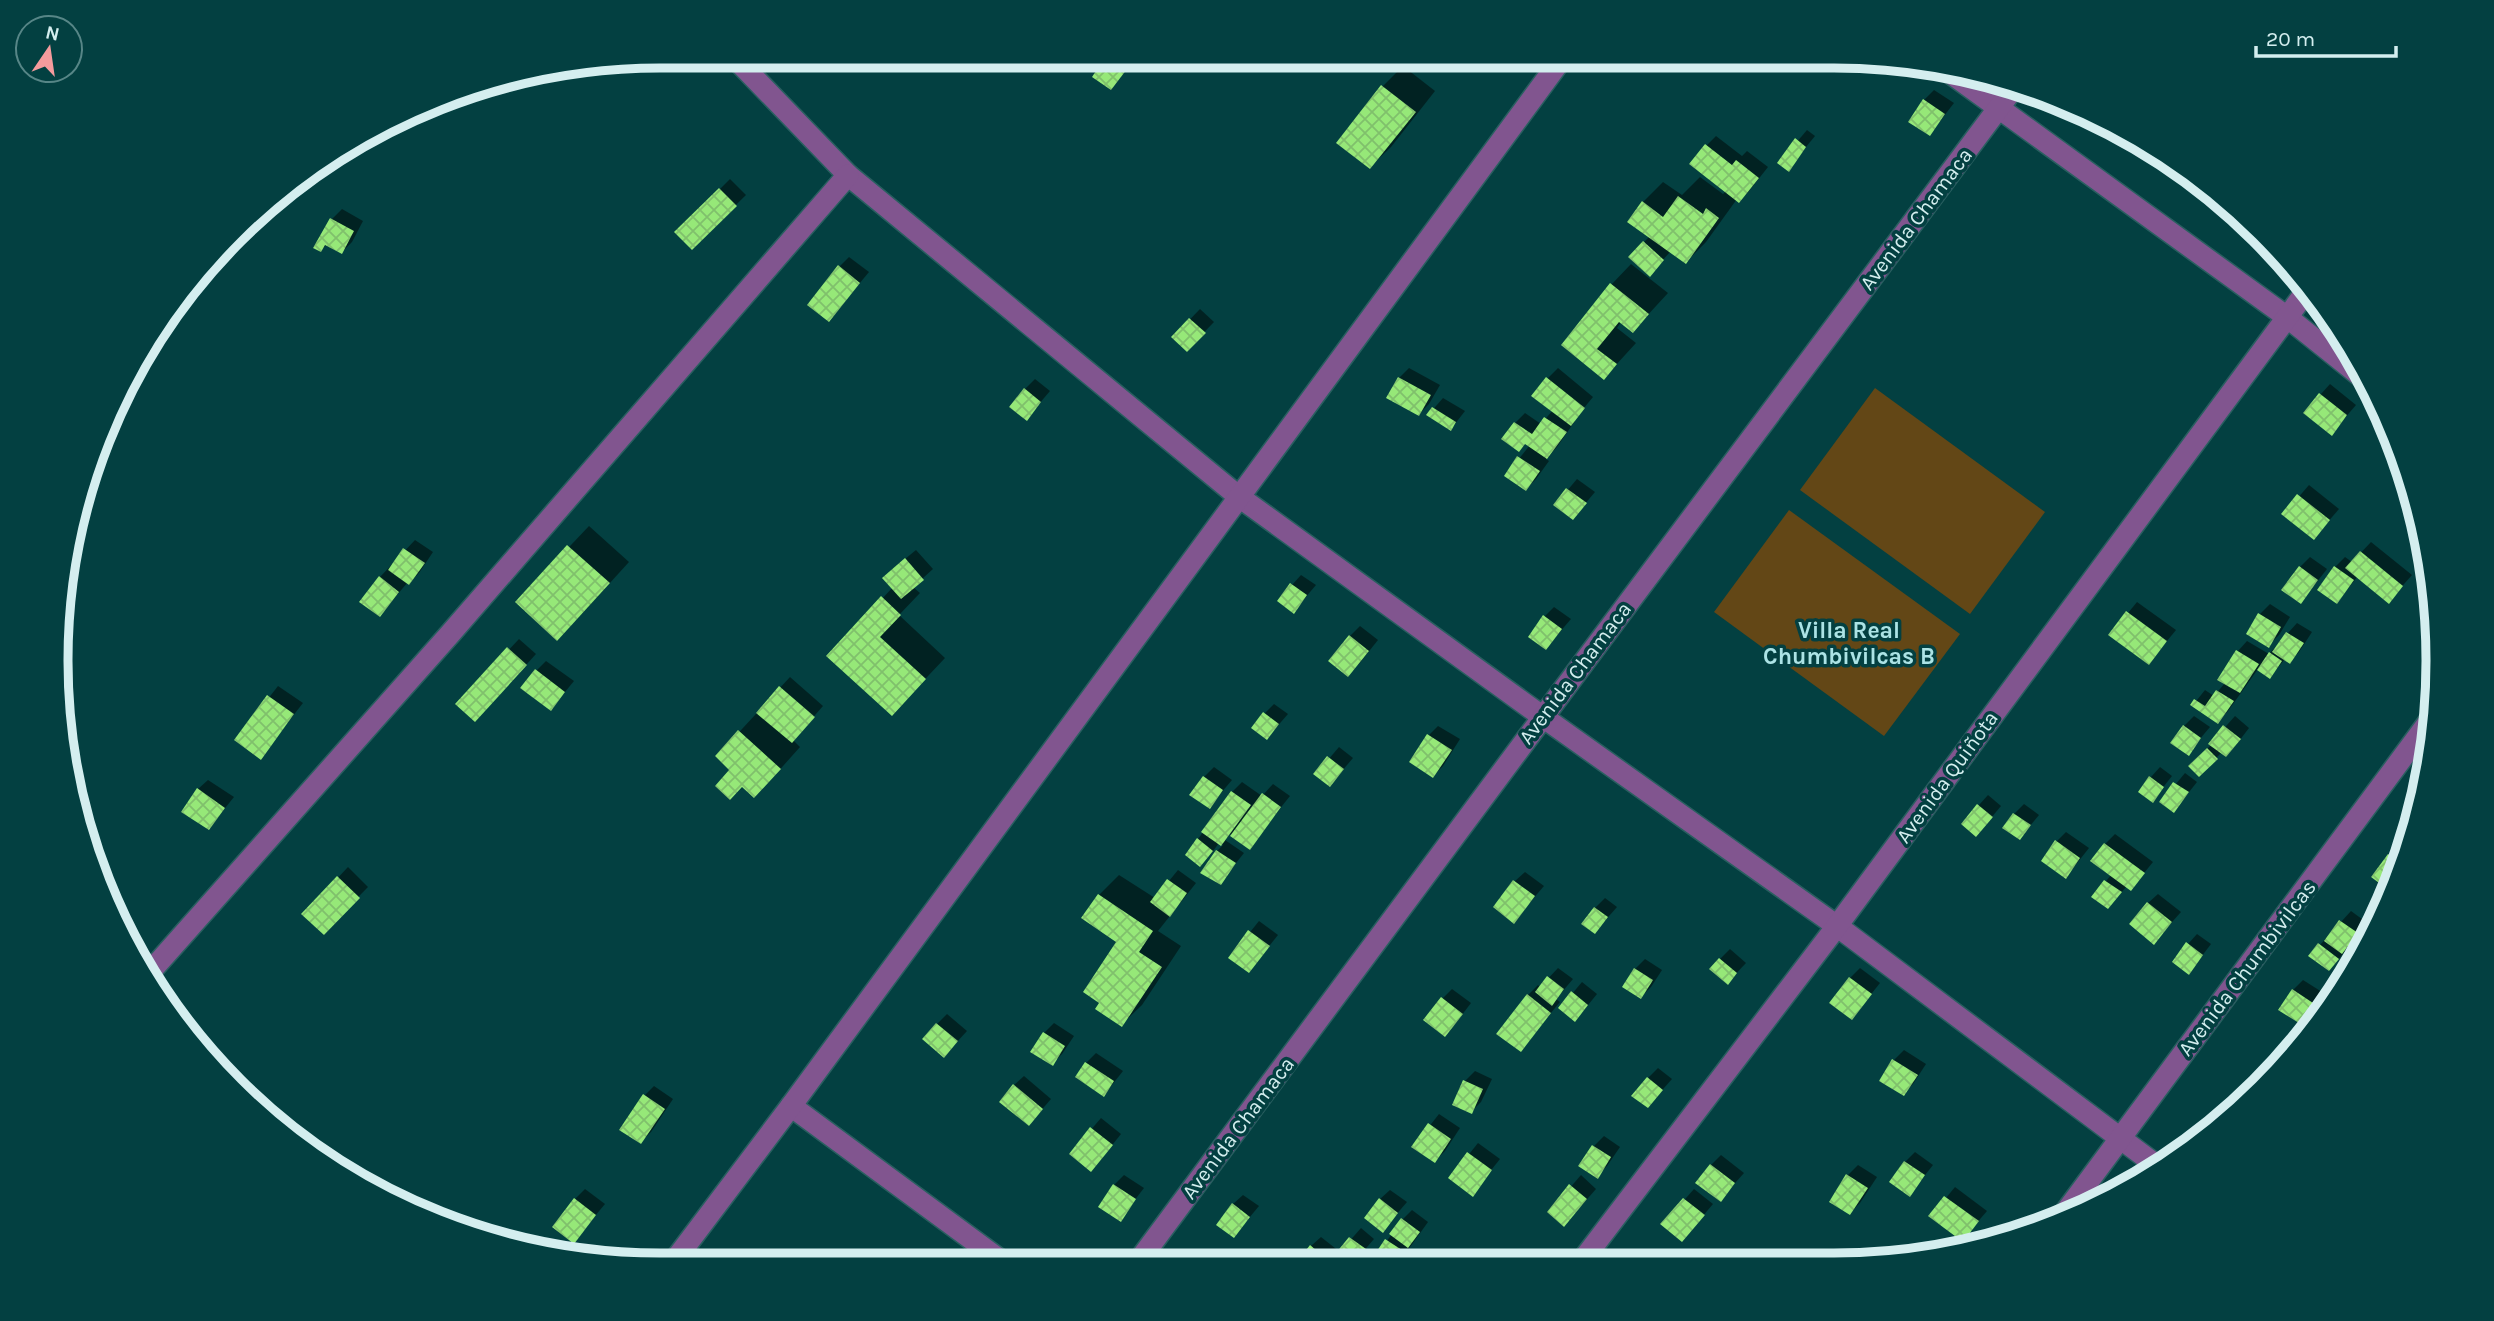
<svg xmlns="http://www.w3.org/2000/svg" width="2494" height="1321" viewBox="0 0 2494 1321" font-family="Karla,sans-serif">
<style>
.garden{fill:#634716}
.shadow{fill:#0007}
.building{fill:url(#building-cross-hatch)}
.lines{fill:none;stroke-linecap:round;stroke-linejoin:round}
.street-casing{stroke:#295f60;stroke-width:24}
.street{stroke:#81558f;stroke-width:21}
.labels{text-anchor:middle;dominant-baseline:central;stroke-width:7;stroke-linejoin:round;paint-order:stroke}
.street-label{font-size:21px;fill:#d4eeef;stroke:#034041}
.neighbourhood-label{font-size:23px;font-weight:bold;fill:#ace3e5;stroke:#034041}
.rim{fill:none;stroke:#d4eeef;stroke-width:9}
</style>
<defs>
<pattern id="building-cross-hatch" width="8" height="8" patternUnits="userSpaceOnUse" patternTransform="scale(1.75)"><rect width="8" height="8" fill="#96e878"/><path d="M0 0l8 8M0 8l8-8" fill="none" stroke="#80c06c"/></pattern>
</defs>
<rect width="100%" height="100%" fill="#034041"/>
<!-- garden -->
<g class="garden">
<path d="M1875,388L2045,512L1970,614L1800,490Z"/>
<path d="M1789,510L1960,634L1884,736L1714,612Z"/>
</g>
<!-- shadow -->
<g class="shadow">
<path d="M1109,56L1135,58L1111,88L1095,77Z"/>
<path d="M1403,66L1435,91L1391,147L1370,167L1338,143L1383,86Z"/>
<path d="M1934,90L1954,103L1930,134L1924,100Z"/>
<path d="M1807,130L1815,136L1788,169L1779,163Z"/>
<path d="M1716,136L1742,156L1747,151L1768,167L1749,191L1739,201L1737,199L1706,242L1686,262L1671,251L1659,264L1644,242L1650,236L1643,202L1663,182L1682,195L1700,177L1723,194L1726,191L1706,146Z"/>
<path d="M730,179L746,195L692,248L677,232Z"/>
<path d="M342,209L363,221L352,242L342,252L327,244L321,250L332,219Z"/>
<path d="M849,257L869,272L829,320L839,267Z"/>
<path d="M1631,264L1668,293L1633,331L1621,322L1617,328L1636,343L1604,378L1563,345L1611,285Z"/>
<path d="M1200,309L1214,322L1187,350L1173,337Z"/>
<path d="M1409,368L1440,385L1429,404L1419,414L1399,378Z"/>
<path d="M1558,368L1593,397L1574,420L1575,421L1557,447L1546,459L1549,461L1536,479L1526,489L1506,475L1530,445L1515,423L1525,413L1541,424L1553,410L1548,378Z"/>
<path d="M1035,379L1050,391L1027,418L1025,389Z"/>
<path d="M2330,384L2356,405L2332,433L2321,394Z"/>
<path d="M1443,398L1465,411L1451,429L1429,414Z"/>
<path d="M1577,479L1595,492L1573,518L1555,505Z"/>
<path d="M2309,485L2339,509L2314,538L2284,514Z"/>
<path d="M589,526L629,562L578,618L517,602Z"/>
<path d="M415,540L433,552L419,573L409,583L408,582L380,615V577Z"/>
<path d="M2371,542L2412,575L2389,601L2358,576L2337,602L2335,567L2345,557L2352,562Z"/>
<path d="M916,550L933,569L913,587L920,593L899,615L945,658L912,693L829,656L893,587L894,568Z"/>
<path d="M2310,557L2327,569L2301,602L2300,567Z"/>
<path d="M1301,575L1316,585L1294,611L1292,585Z"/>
<path d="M2137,602L2176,630L2149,663L2110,635Z"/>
<path d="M2270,604L2290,617L2279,635L2269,645L2260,614Z"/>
<path d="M1554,607L1571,619L1546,648L1544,617Z"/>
<path d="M2297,623L2312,632L2299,652L2289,662L2285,659L2270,677L2258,669L2228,711L2218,721L2193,705L2205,690L2214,696L2225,683L2219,680L2238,651L2247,641L2269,654Z"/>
<path d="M1360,626L1378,640L1358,665L1350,636Z"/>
<path d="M519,639L536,654L485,710L458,704Z"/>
<path d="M546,661L574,681L560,698L536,671Z"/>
<path d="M790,677L823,706L793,740L800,747L775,775L732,770L717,756Z"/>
<path d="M278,686L303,703L260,758L236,740Z"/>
<path d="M1274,704L1288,714L1267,738L1264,714Z"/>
<path d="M2194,716L2210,727L2188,753L2184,726Z"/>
<path d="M2235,716L2249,728L2236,745L2222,752L2199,775L2190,766L2212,744L2211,743Z"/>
<path d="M1438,726L1460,739L1443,766L1433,776L1428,736Z"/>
<path d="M1339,747L1353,758L1330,785L1316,774Z"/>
<path d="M1214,767L1232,780L1209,807L1204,777Z"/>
<path d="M2160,767L2172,776L2153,800L2151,777Z"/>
<path d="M2185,773L2197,782L2174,811L2161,802Z"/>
<path d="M208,780L234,797L209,828L198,789Z"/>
<path d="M1242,782L1262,796L1273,784L1290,796L1249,847L1230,834L1225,840L1244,853L1220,883L1217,851L1223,845L1219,843L1210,855L1198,839L1232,792Z"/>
<path d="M1988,795L2001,806L1986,824L1979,805Z"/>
<path d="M2024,804L2039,815L2020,838L2014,814Z"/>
<path d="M2066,832L2089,848L2066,877L2056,842Z"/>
<path d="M2115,834L2153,862L2131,889L2127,886L2108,907L2094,896L2111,875L2105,844Z"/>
<path d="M2399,846L2405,850L2390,889V856Z"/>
<path d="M348,867L368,887L324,932L304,914Z"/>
<path d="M1178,870L1196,883L1158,931L1181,946L1142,1005L1121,1025L1118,941L1099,895L1119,875L1155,898Z"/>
<path d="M1525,872L1544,886L1514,921L1515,881Z"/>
<path d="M2158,894L2181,912L2154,942L2148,903Z"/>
<path d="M1605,898L1617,907L1595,932V908Z"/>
<path d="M2351,911L2366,922L2339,959L2320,945Z"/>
<path d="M1259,921L1278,935L1249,971L1230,957Z"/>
<path d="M2197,934L2211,944L2189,973L2188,944Z"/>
<path d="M1730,949L1746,963L1728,982L1720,959Z"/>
<path d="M1645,959L1662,970L1651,987L1641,997L1635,969Z"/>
<path d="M1558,968L1573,979L1556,999L1560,1002L1520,1050L1528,995L1538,985L1540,987Z"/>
<path d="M1860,968L1880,983L1852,1018L1850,978Z"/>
<path d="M2303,980L2322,992L2299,1021L2293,990Z"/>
<path d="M1582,982L1597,994L1584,1010L1560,1008Z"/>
<path d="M1452,989L1471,1003L1455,1024L1442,999Z"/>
<path d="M947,1014L967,1031L944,1056L937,1024Z"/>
<path d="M1054,1023L1074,1036L1062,1054L1052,1064L1044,1033Z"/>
<path d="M1904,1050L1926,1064L1913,1084L1903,1094L1881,1080L1894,1060Z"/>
<path d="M1096,1053L1123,1071L1104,1095L1086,1063Z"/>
<path d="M1658,1068L1672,1079L1648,1106V1078Z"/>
<path d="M1475,1071L1492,1079L1481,1102L1471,1112L1465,1081Z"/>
<path d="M1024,1076L1051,1099L1038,1114L1014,1085Z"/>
<path d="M2250,1081L2257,1086L2230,1110L2240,1091Z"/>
<path d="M654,1086L673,1099L651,1132L641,1142L644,1096Z"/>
<path d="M1439,1114L1460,1128L1445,1151L1435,1161L1413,1147Z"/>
<path d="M1101,1118L1121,1134L1101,1159L1071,1153Z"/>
<path d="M1604,1136L1620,1147L1607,1166L1597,1176L1581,1166L1594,1146Z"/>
<path d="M1478,1143L1500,1159L1472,1194L1450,1178Z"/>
<path d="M1915,1152L1933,1165L1910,1194L1905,1162Z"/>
<path d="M1721,1155L1744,1173L1720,1200L1711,1165Z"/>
<path d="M1858,1165L1877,1177L1860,1203L1850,1213L1831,1201L1848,1175Z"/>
<path d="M1124,1175L1144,1188L1120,1219L1114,1185Z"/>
<path d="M1581,1175L1596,1189L1574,1214L1549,1212Z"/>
<path d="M1955,1187L1987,1211L1963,1239L1931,1216Z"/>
<path d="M585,1189L605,1204L574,1241L575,1199Z"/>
<path d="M1694,1189L1713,1204L1691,1230L1663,1224Z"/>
<path d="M1390,1190L1407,1202L1383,1230L1380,1199Z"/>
<path d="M1243,1195L1259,1206L1234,1236L1233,1204Z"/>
<path d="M1412,1210L1428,1222L1400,1261H1383L1376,1256L1402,1220Z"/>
<path d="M1361,1228L1374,1239L1355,1261H1350L1337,1251L1329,1262L1311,1246L1321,1237L1340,1252Z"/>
</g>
<!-- building -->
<g class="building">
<path d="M1106,56L1127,69L1111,90L1092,77Z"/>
<path d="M1381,85L1416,112L1370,169L1336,143Z"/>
<path d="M1923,99L1945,114L1930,136L1908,122Z"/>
<path d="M1795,138L1806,147L1789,172L1777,163Z"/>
<path d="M1705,144L1732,165L1736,160L1759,178L1739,203L1689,164Z"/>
<path d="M719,188L737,206L692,250L674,232Z"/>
<path d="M1678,196L1703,214L1706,208L1719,218L1686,264L1627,222L1642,201L1663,217Z"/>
<path d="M330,218L354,231L342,254L325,245L321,252L313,248Z"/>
<path d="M1643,241L1664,260L1650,277L1628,257Z"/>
<path d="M838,265L860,283L829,322L807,305Z"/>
<path d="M1610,283L1649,314L1633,333L1619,322L1597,349L1617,364L1604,380L1561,345Z"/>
<path d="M1189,318L1206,333L1187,352L1171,337Z"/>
<path d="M1398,377L1431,395L1419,416L1386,398Z"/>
<path d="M1546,377L1585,408L1571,426L1531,396Z"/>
<path d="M1024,388L1041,402L1027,421L1009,407Z"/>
<path d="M2319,393L2347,415L2332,436L2303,413Z"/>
<path d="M1432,407L1456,422L1451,431L1426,415Z"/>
<path d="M1544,417L1567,432L1547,459L1525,444L1519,452L1501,439L1514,422L1532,434Z"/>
<path d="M1517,456L1540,471L1526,491L1504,476Z"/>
<path d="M1566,488L1587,503L1573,520L1553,505Z"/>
<path d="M2297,494L2330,520L2314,540L2281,514Z"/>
<path d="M567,545L610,583L557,641L515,602Z"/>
<path d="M403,548L425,563L409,585L388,570Z"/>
<path d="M2360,551L2403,586L2389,604L2345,568Z"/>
<path d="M905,558L924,580L901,599L882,578Z"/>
<path d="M2299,566L2318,580L2301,604L2281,590Z"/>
<path d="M2334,566L2354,580L2337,604L2317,590Z"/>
<path d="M379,576L399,592L380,617L359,602Z"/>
<path d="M1290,583L1307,595L1294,614L1277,601Z"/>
<path d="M881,596L901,615L880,637L926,679L892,716L826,656Z"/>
<path d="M2126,611L2167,641L2149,665L2108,635Z"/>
<path d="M2258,613L2281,627L2269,648L2246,634Z"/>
<path d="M1543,615L1562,629L1546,650L1528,637Z"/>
<path d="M2286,632L2304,643L2290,664L2272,652Z"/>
<path d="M1349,635L1369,651L1348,677L1328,661Z"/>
<path d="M507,647L527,665L475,722L455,704Z"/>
<path d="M2236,650L2259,664L2240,693L2217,680Z"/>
<path d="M2269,652L2282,661L2270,679L2257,670Z"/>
<path d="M535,669L565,692L551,711L520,688Z"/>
<path d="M779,686L815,717L792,743L756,713Z"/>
<path d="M2216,690L2234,701L2218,724L2190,705L2194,699L2205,706Z"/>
<path d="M267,695L294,714L261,760L234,740Z"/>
<path d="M1263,712L1279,724L1267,740L1251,728Z"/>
<path d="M2183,725L2201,738L2189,756L2170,743Z"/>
<path d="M2223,725L2241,739L2226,757L2208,744Z"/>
<path d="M738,730L781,769L754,798L742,787L730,800L715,786L729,770L715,756Z"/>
<path d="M1427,734L1452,750L1433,778L1409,762Z"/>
<path d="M2207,748L2218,759L2199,777L2188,766Z"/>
<path d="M1327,756L1344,769L1330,787L1313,774Z"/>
<path d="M1203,776L1223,790L1210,809L1189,795Z"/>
<path d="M2149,776L2164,787L2153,803L2138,792Z"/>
<path d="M2173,782L2189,792L2174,813L2159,802Z"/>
<path d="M197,788L225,808L209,830L181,812Z"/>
<path d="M1231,791L1251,805L1221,846L1201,832Z"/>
<path d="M1262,793L1281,807L1250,850L1230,836Z"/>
<path d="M1977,804L1993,817L1976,837L1961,824Z"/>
<path d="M2013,813L2031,825L2020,840L2002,828Z"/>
<path d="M1197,838L1213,851L1200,867L1185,855Z"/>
<path d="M2055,840L2080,858L2066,879L2041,861Z"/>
<path d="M2104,843L2145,873L2131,891L2090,861Z"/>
<path d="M1216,850L1236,863L1221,885L1200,873Z"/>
<path d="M2388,854L2400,863L2390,891L2371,877Z"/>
<path d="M337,876L360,898L324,935L301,914Z"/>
<path d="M1167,879L1187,893L1170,917L1150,902Z"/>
<path d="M1513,880L1535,896L1514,924L1493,907Z"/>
<path d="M2104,880L2122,892L2108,909L2091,897Z"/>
<path d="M1098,894L1153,931L1139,952L1162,967L1122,1027L1095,1009L1099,1003L1083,992L1116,942L1081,918Z"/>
<path d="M2147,902L2172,922L2154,945L2129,924Z"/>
<path d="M1594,907L1608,917L1595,934L1581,924Z"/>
<path d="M2339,920L2358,933L2342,954L2324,941Z"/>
<path d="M1248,930L1270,946L1249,973L1228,958Z"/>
<path d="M2186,942L2203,955L2189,975L2172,962Z"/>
<path d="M2318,943L2339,959L2329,971L2308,956Z"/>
<path d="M1719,958L1737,973L1728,985L1709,969Z"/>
<path d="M1634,968L1653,980L1641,999L1622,987Z"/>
<path d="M1547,976L1564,989L1552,1006L1535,992Z"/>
<path d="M1849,977L1872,994L1852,1020L1829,1003Z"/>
<path d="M2292,989L2313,1003L2299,1023L2278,1010Z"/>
<path d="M1571,991L1588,1005L1575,1022L1558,1008Z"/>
<path d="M1527,994L1551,1013L1521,1052L1496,1034Z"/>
<path d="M1441,997L1463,1014L1445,1037L1423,1020Z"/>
<path d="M936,1023L958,1041L944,1058L922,1039Z"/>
<path d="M1043,1032L1065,1046L1053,1066L1030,1052Z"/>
<path d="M1892,1059L1918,1075L1904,1096L1879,1081Z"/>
<path d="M1085,1062L1114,1081L1104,1097L1075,1077Z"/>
<path d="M1647,1077L1663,1090L1648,1108L1631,1096Z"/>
<path d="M1463,1080L1483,1089L1472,1114L1452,1105Z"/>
<path d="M1013,1084L1043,1109L1029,1126L999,1102Z"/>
<path d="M2239,1090L2246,1096L2229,1111L2225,1108Z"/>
<path d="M643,1094L665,1109L641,1144L619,1130Z"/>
<path d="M1428,1123L1451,1139L1435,1163L1411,1147Z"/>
<path d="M1090,1127L1113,1145L1091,1172L1069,1154Z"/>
<path d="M1592,1145L1611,1157L1598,1179L1578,1166Z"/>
<path d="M1467,1152L1492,1170L1473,1197L1448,1178Z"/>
<path d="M1904,1161L1925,1175L1910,1197L1889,1182Z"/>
<path d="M1710,1164L1735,1183L1721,1202L1695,1183Z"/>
<path d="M1846,1174L1868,1188L1850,1215L1829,1202Z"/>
<path d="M1113,1184L1136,1199L1121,1222L1098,1207Z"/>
<path d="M1569,1184L1587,1199L1564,1227L1547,1212Z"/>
<path d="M1944,1196L1979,1221L1963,1242L1928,1216Z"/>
<path d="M574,1198L596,1215L574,1244L552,1227Z"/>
<path d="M1379,1198L1398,1213L1383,1233L1364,1218Z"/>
<path d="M1683,1198L1705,1215L1682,1242L1660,1224Z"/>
<path d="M1232,1203L1250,1217L1234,1238L1216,1225Z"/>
<path d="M1401,1218L1420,1232L1408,1248L1389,1234Z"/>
<path d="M1349,1237L1366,1249L1356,1261L1347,1262L1336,1253Z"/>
<path d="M1385,1239L1405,1252L1399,1261H1380L1373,1257Z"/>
<path d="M1310,1245L1330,1262H1297Z"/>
</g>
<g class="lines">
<defs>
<g id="street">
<path d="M733,56L848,175L1238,496L1543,717L1837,926L2160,1168"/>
<path d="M1945,69L2287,317L2368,382"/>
<path d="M150,972L450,634L848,175"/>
<path d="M791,1106L1004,1263"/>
<path d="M2059,1221L2434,715"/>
<path d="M1582,1261L1837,926L2308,289"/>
<path d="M1138,1262L1543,717L2015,86"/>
<path d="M672,1264L791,1106L1563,57"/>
</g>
</defs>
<!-- street casing -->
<use href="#street" class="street-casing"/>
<!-- street -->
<use href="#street" class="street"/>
</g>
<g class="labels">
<!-- street labels -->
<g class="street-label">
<text transform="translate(1916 219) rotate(-53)">Avenida Chamaca</text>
<text transform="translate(1575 673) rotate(-53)">Avenida Chamaca</text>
<text transform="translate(1947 777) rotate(-54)">Avenida Quiñota</text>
<text transform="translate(2247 968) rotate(-53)">Avenida Chumbivilcas</text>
<text transform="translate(1238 1128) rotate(-53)">Avenida Chamaca</text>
</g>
<!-- neighbourhood labels -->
<g class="neighbourhood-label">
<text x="1849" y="630">Villa Real<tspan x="1849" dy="26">Chumbivilcas B</tspan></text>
</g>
</g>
<!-- crop -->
<path d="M0 0H2494V1321H0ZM660 68H1834A592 592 0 0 1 2426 660V661A592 592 0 0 1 1834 1253H660A592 592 0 0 1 68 661V660A592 592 0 0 1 660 68Z" fill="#034041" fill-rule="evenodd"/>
<path class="rim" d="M660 68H1834A592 592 0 0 1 2426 660V661A592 592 0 0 1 1834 1253H660A592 592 0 0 1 68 661V660A592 592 0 0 1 660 68Z"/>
<!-- north arrow -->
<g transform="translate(49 49) rotate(13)"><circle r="33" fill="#034041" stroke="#578687" stroke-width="2"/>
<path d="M0-5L12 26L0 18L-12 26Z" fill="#f59b9d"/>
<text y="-10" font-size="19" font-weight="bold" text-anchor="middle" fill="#d4eeef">N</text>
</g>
<!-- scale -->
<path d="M2256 46v10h140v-10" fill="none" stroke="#d4eeef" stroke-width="3.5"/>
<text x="2266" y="46" font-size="21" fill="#d4eeef" stroke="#034041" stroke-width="5" paint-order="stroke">20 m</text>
</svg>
